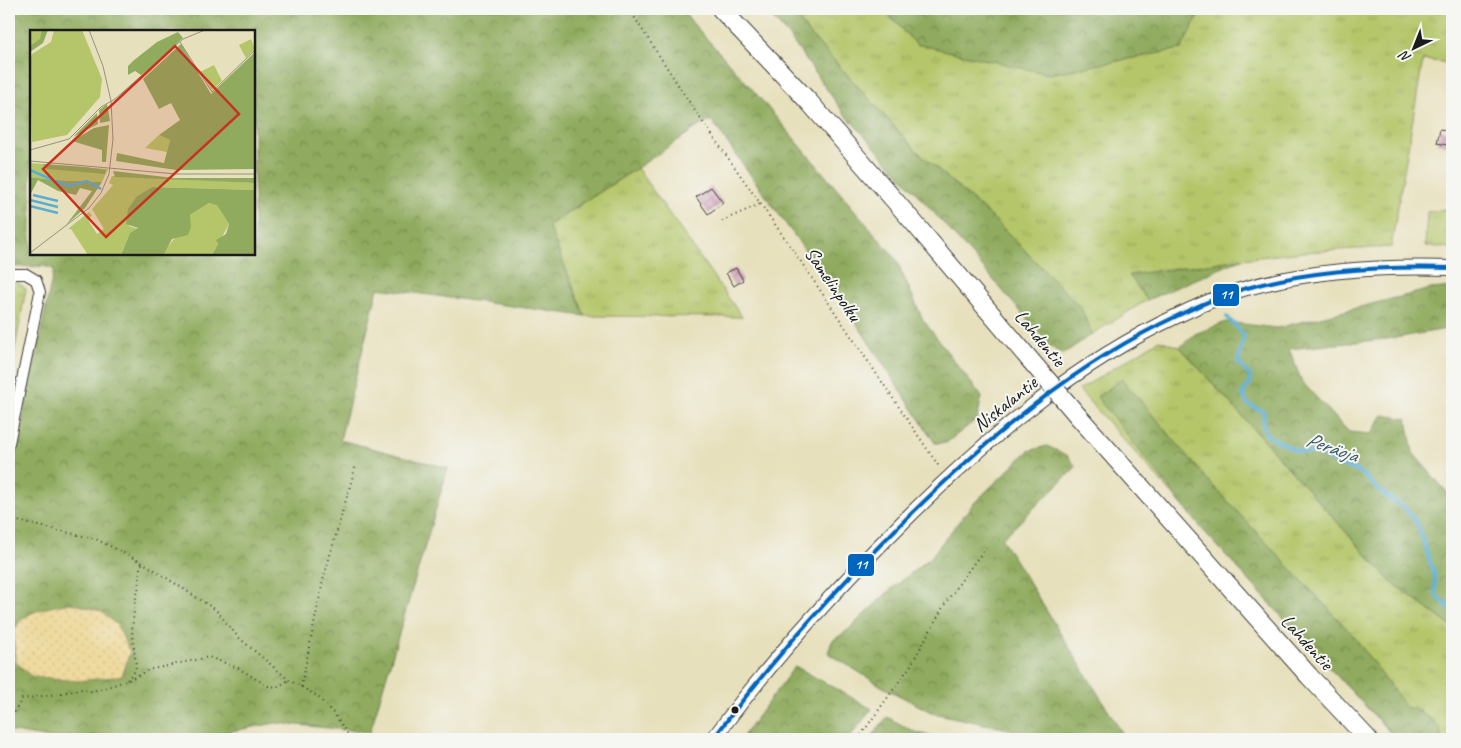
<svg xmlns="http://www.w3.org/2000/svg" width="1461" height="748" viewBox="0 0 1461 748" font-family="Caveat,sans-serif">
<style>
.grass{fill:url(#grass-tufts);stroke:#687143}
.forest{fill:url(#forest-crowns);stroke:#56643d;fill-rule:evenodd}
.sand{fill:url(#sand-dots);stroke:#857b5d}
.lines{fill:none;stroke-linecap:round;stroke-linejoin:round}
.stream{stroke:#5aaed6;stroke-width:4}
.building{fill:url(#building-cross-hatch)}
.street-casing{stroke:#3a3934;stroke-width:12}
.secondary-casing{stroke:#3a3934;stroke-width:16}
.highway-casing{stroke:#3a3934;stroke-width:20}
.path{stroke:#3a3934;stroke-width:2;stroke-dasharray:1 4;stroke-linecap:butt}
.street{stroke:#fff;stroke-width:10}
.secondary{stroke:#fff;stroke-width:14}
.highway{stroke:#fff;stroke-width:18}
.highway-bridge-casing{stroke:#3a3934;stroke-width:20;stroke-linecap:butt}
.highway-bridge{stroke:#fff;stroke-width:18}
.bus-1-casing{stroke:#f6f6f2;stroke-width:8}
.bus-1{stroke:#0065bd;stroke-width:4}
.bus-dot{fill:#1c1c1c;stroke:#f6f6f2;stroke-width:2}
.labels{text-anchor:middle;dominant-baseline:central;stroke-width:4;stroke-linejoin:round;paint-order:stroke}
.street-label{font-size:20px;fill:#1c1c1c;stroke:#f6f6f2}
.water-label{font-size:21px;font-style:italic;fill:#355666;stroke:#f6f6f2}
.inset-river{fill:none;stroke:#5aaed6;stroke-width:2.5}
.inset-road{fill:none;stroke:#96927c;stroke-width:1}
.view{fill:#c8321e;fill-opacity:0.15;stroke:#c8321e;stroke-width:2.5}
.inset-edge{fill:none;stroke:#1c1c1c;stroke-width:2.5}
.line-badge{stroke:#f6f6f2;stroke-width:2}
.badge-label{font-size:14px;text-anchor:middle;font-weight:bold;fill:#fff}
</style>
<defs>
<pattern id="grass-tufts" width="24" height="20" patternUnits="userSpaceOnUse" patternTransform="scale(1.25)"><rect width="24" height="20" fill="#b5c66a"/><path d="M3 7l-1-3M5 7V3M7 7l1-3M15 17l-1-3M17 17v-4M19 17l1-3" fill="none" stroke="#9baa5b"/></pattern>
<pattern id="forest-crowns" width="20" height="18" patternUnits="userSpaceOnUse" patternTransform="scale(1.25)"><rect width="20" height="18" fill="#90ab5e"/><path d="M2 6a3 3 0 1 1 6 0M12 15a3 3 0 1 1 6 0" fill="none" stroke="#758a4d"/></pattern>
<pattern id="sand-dots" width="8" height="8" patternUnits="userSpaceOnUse" patternTransform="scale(1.25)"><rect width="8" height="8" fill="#eeda9e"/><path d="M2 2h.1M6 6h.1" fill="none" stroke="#ccba88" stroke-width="1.8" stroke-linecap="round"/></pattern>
<pattern id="building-cross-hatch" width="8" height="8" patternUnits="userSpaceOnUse" patternTransform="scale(1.25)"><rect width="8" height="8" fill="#cf9cb6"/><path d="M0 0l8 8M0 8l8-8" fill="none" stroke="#a77e93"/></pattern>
</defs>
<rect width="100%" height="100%" fill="#f6f6f2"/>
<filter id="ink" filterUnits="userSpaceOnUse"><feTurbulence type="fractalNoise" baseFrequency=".02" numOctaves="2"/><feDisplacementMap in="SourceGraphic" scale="10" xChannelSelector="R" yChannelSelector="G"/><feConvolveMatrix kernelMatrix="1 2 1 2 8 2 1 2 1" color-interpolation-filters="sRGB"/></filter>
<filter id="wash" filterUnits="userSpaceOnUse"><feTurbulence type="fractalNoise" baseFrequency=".0096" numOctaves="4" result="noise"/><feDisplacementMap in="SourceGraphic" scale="20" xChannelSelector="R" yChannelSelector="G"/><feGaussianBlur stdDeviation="1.12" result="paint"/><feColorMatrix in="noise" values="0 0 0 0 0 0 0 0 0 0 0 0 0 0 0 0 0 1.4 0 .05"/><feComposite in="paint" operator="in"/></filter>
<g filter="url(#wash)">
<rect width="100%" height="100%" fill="#e7e0bc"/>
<!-- grass -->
<g class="grass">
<path d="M790,9H883L916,44L1181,49L1202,9H1452V63L1423,60L1391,247L1303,252L1242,259L1130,275L1147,300L1092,334L1080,308L997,222L915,149L809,33Z"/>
<path d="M637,168L742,317L585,316L548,226Z"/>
<path d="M1452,208V248L1425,246L1427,212Z"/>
<path d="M9,281H16L26,289L9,380Z"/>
<path d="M1159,340L1180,347L1390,581L1452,627V739H1396L1295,631L1079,390Z"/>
</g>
<!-- forest -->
<g class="forest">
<path d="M9,9H680L753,90L896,259L923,320L982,397L977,419L946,443H935L845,306L711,120L699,126L637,168L548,225L585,316L378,288L340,440L448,468L370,732L276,723L188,739H75L49,738L9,731V484L54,269L43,266L9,267ZM31,31H254V254H31Z"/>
<path d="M764,9H790L809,33L915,149L997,222L1081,308L1092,334L1063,354L1051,347L972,255L843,112L788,35Z"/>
<path d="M883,9H1202L1181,49L1049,74L916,44Z"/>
<path d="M1242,259L1147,300L1129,275Z"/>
<path d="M1452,287V328L1395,338L1289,349L1302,382L1349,432L1371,434L1383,415L1407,419L1413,453L1452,498V627L1390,581L1180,347L1195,334L1226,322L1277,328L1431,289Z"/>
<path d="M1122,379L1213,486L1352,634L1406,707L1422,712L1439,726L1442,739H1397L1318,656L1202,529L1097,397Z"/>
<path d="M1047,446L1068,456L1076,467L1002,539L1126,739H1055L933,713L883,687L828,653L832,641L848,630L889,591L930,558L972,505L1028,451Z"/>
<path d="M795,666L872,709L848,739H741Z"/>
<path d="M887,717L917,733L952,739H870Z"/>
</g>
<!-- sand -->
<path class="sand" d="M71,603L101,611L117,625L130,652L122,676L77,681L31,676L16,662C15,653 13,642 14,634C18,610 52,607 71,603Z"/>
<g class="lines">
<!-- stream -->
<path class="stream" d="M1227,317L1244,335L1238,362L1250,376V384L1242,393L1248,404L1264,412L1263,424L1267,435L1297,451L1318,454L1338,464L1360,472L1381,492L1406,509L1417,523L1434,573L1436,595L1452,611"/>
</g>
<g id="blocks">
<!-- building -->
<g class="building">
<path d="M1440,129L1452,132V146L1437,143Z"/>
<path d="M711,187L723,203L708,214L696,197Z"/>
<path d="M736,268L743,280L734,286L726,273Z"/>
</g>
</g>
</g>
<g filter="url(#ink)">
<use href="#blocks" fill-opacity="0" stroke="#3a3934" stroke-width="1"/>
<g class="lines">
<defs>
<path id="street" d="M9,274H26L36,280L40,292L9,443"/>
<path id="secondary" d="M713,739C772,660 837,587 907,518C988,438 1074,364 1179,315C1202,304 1226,293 1251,287C1317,269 1385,266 1452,268"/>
<g id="highway">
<path d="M721,9L810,103L915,224L1031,361"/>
<path d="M1078,416L1309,676L1368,739"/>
</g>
</defs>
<!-- street casing -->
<use href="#street" class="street-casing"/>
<!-- secondary casing -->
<use href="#secondary" class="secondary-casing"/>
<!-- highway casing -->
<use href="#highway" class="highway-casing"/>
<!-- path -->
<g class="path">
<path d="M629,9L693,108L793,250L940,468"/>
<path d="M722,221L760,204"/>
<path d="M9,519L96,539L145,564L216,610L238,637L289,680L317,696L335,715L351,739"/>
<path d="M1452,671L1451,684L1452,716"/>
<path d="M127,680L135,671L136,666L132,630L135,602L139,586L140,568L142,564H145"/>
<path d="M301,687L324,576L356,465"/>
<path d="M9,721L22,699L57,694L82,689L91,691L105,688L131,679L148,670L209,657L238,668L268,686L277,687L289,680"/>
<path d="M858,739L911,665L946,602L974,563L986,548"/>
</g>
<!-- street -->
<use href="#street" class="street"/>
<!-- secondary -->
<use href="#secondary" class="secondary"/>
<!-- highway -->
<use href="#highway" class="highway"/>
<defs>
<path id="highway-bridge" d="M1031,361L1078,416"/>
</defs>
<!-- highway-bridge casing -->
<use href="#highway-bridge" class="highway-bridge-casing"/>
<!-- highway-bridge -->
<use href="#highway-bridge" class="highway-bridge"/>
<defs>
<path id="bus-1" d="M713,739C772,660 837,587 907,518C988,438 1074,364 1179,315C1202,304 1226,293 1251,287C1317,269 1385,266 1452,268"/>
</defs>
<!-- bus-1 casing -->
<use href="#bus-1" class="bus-1-casing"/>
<!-- bus-1 -->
<use href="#bus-1" class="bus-1"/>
</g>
</g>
<!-- markers -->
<circle class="bus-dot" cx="735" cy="710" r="4.5"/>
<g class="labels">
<!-- street labels -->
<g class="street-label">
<text transform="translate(833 284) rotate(56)">Samelinpolku</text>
<text transform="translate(1040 338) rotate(50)">Lahdentie</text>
<text transform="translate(1005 404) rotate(-39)">Niskalantie</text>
<text transform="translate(1307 642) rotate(48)">Lahdentie</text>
</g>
<!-- water labels -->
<g class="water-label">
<text transform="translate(1332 447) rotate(19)">Peräoja</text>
</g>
</g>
<!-- overview -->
<g transform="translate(30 30)">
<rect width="225" height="225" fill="#e7e0bc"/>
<path d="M221,9L225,19L216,28L209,15ZM184,35L192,51L182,60L170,42ZM129,105L140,110L137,122L115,118ZM0,133L38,136L78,139L72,152L22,150L0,147ZM82,146L225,153V160L122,157L107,166L99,184V196L108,199L100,203L91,225H58L41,199H38L59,182L62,185L58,190L67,204L74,199L62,179L83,155L79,153ZM179,173L187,174L199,194L182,225H131L158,192L160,185Z" fill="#b5c66a"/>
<path d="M0,0H18L13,13L0,22ZM148,2L153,8L120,38L111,45L105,41L98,45V36L103,31L127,12ZM151,14L181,64L225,22V139L146,140L86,131L87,123L134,133L140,110L129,105L150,90L141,73L129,79L113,49ZM77,74L80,91L70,93L69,80ZM67,83L68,94L43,107ZM79,95L76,132H72V120L42,111L64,98ZM13,134L55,137L76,140L75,144L17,139ZM83,141L144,148H225V153L85,147ZM0,147L22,150L72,152L55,178L36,195L62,161L50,158L46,165L28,161L8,150L0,165ZM122,157L225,160V225H182L188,214L186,210L196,204L199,194L187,175L179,173L160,185L161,197L158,205L142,209L134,224L91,225L100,203L108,198L96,194L98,179L107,166Z" fill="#90ab5e"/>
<path d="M0,0H12L10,9L0,16ZM24,0H52L72,49L70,67L37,105L2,112L0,30L2,24L21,12Z" fill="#b5c66a"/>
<path class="inset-river" d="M0,140L23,150M26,151L38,156L57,151L71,159M3,165L28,171M0,170L28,177M0,176L28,183"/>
<path class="inset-road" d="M150,12L182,62L225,20M0,120L39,109L71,77L85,69L153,9L175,0M0,131L146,144H225M0,223L59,178L71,163L79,144L83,109L81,71L73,36L59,0"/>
<path class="view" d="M145,16L209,84L76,207L13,139Z"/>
<rect width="225" height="225" class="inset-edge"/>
</g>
<g class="line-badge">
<rect x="1212" y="283" width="28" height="24" rx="5" fill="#0065bd"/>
<rect x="847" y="553" width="28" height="24" rx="5" fill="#0065bd"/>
</g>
<g class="badge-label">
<text x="1226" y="299">11</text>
<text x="861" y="569">11</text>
</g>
<!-- margin -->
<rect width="1461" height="748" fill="none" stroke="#f6f6f2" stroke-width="30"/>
<!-- north arrow -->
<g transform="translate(1414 48) rotate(223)" stroke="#f6f6f2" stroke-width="4" paint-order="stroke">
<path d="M0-4L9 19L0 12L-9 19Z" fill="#1c1c1c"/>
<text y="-8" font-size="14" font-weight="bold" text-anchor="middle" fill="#1c1c1c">N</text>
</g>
</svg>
